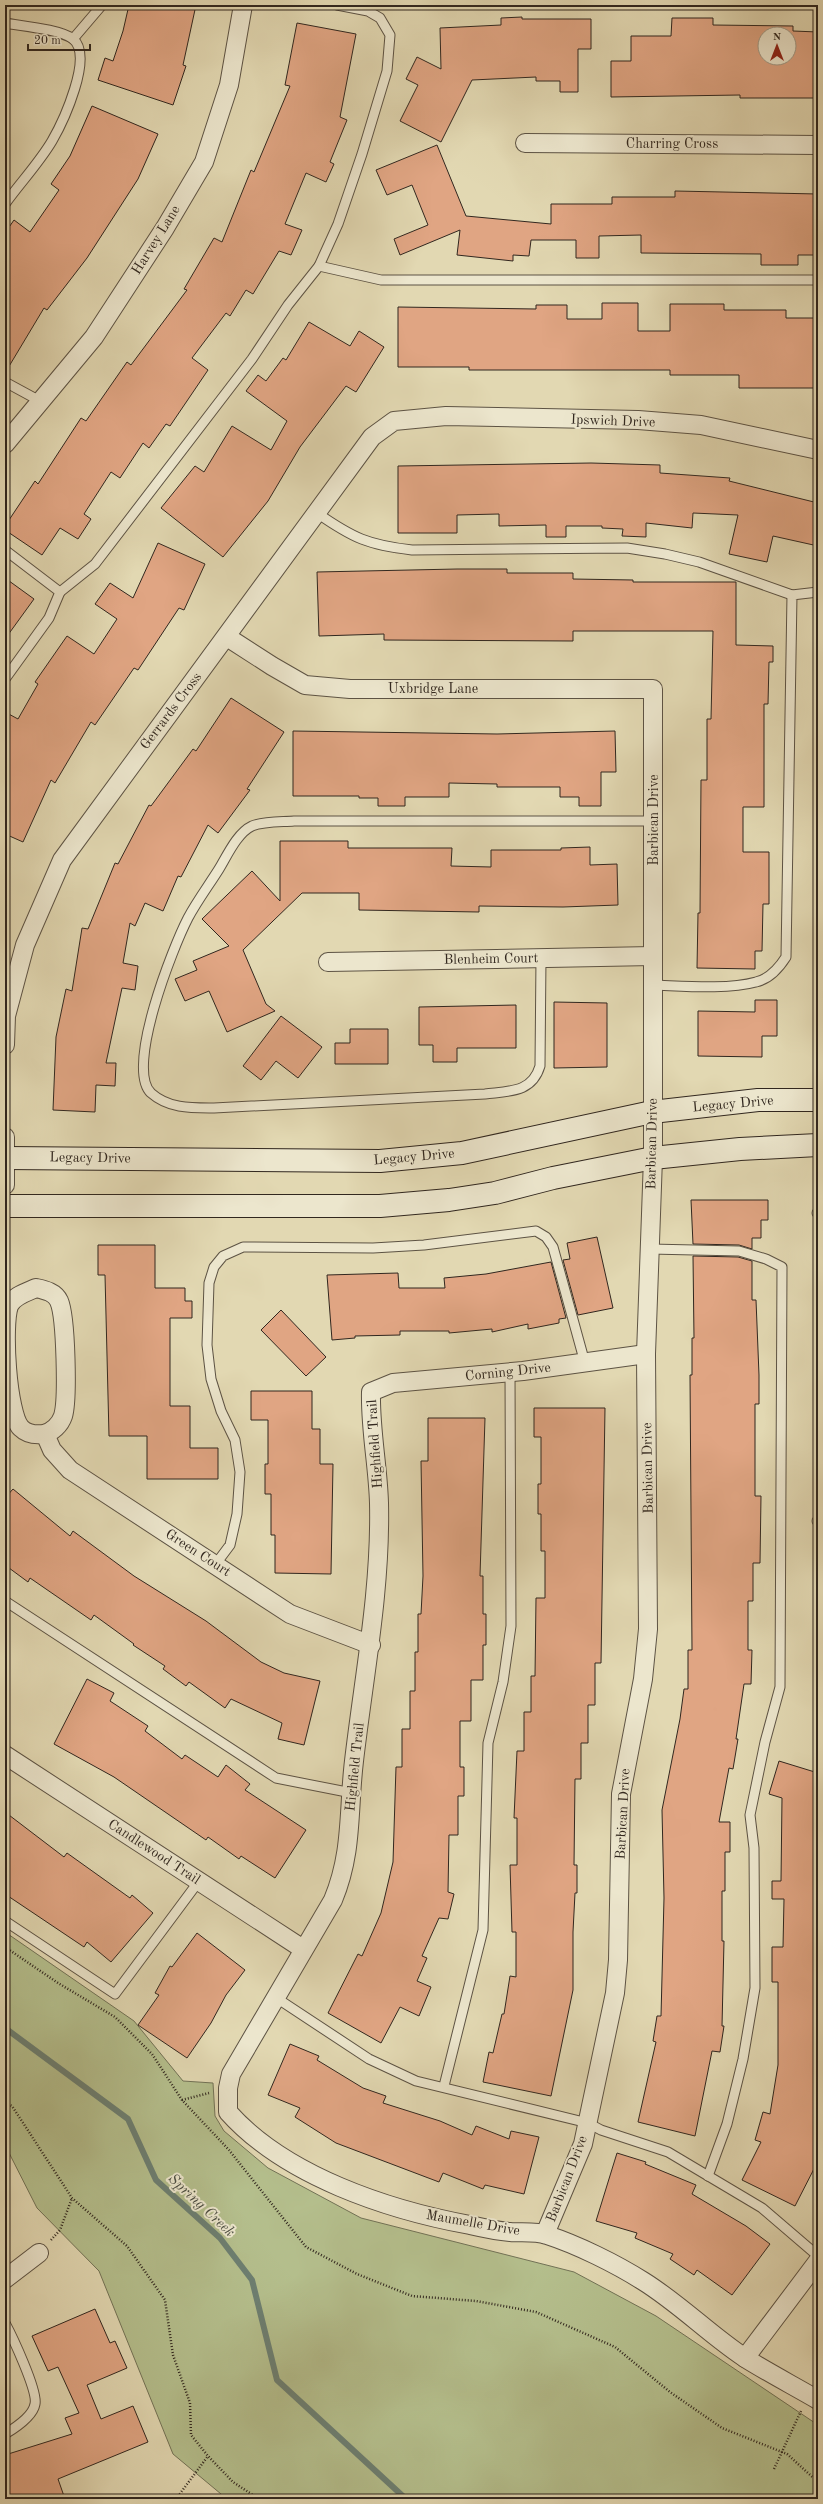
<svg xmlns="http://www.w3.org/2000/svg" width="823" height="2504" viewBox="0 0 823 2504" font-family="'Old Standard TT',serif">
<style>
.green{fill:#b4be8c;stroke:#727256}
.lines{fill:none;stroke-linecap:round;stroke-linejoin:round}
.stream{stroke:#6d7f71;stroke-width:6}
.building{fill:#e0a583;stroke:#31271f;fill-rule:evenodd}
.service-casing{stroke:#5d5344;stroke-width:11}
.minor-casing{stroke:#5d5344;stroke-width:20}
.secondary-casing{stroke:#31271f;stroke-width:24}
.path{stroke:#31271f;stroke-width:2.5;stroke-dasharray:1 2;stroke-linecap:butt}
.service{stroke:#ece6cd;stroke-width:9}
.minor{stroke:#ece6cd;stroke-width:18}
.secondary{stroke:#ece6cd;stroke-width:22}
.labels{text-anchor:middle;dominant-baseline:central;stroke-width:4;stroke-linejoin:round;paint-order:stroke}
.street-label{font-size:14px;fill:#31271f;stroke:#ece6cd}
.water-label{font-size:15px;font-style:italic;fill:#4a4c41;stroke:#ece6cd}
</style>
<rect width="100%" height="100%" fill="#e2d8b2"/>
<filter id="stains"><feTurbulence type="fractalNoise" baseFrequency=".005" numOctaves="4"/><feColorMatrix values="0 0 0 0 .2 0 0 0 0 .09 0 0 0 0 .02 0 0 0 .5 -.17"/></filter>
<radialGradient id="worn" r=".72"><stop offset=".6" stop-color="#630" stop-opacity="0"/><stop offset="1" stop-color="#630" stop-opacity=".3"/></radialGradient>
<!-- green -->
<path class="green" d="M5,1932L134,2021L183,2081L213,2083L215,2116L224,2131L268,2168L361,2218L574,2272L656,2316L818,2425V2499H227L173,2454L99,2271L37,2208L5,2145Z"/>
<g class="lines">
<!-- stream -->
<path class="stream" d="M5,2028L128,2119L156,2180L220,2238L252,2280L277,2380L406,2499"/>
</g>
<!-- building -->
<g class="building">
<path d="M129,5H196L183,65L186,66L173,105L98,80L105,58L113,61L123,31Z"/>
<path d="M522,17V19H591V49H578V92H560V81H536V77L472,80L441,142L400,121L418,85L406,79L417,57L441,69L440,28L501,25V18Z"/>
<path d="M672,18H713V25L793,26V31L818,32V98H740V95L611,97V61H631V36H671ZM765,34H789V58H765Z"/>
<path d="M297,23L356,34L340,117L347,120L330,162L334,164L326,182L306,173L285,224L302,230L291,255L279,251L253,294L246,290L230,316L226,313L192,358L208,370L170,426L166,424L149,448L143,443L120,478L111,472L84,514L91,519L78,539L60,528L42,555L5,530V526L35,481L38,484L81,418L86,421L127,362L131,365L187,290L184,289L214,238L222,242L251,170L254,172L290,86L285,85Z"/>
<path d="M92,106L158,134L138,179L87,258L47,310L44,308L5,373V233L14,220L30,232L59,190L51,184L70,156Z"/>
<path d="M437,145L466,216L551,224V204H612V197H675V191L818,194V255H798V265H761V254L641,253V235L599,236V258H576V240H531L529,256L513,255V261L457,255L460,230L400,255L394,239L428,225L412,185L387,195L376,170Z"/>
<path d="M602,303H638V331H670V304H724V310H786V318H818V388H739V375H670V370H469V367H398V307L536,309V305H567V319H602Z"/>
<path d="M309,322L350,346L359,331L384,347L356,392L346,386L300,447L268,501L223,557L161,508L195,466L204,472L232,426L271,450L287,421L246,391L258,375L266,381L283,358L286,360Z"/>
<path d="M591,463L660,465V473L730,478L729,481L818,503V546L773,536L767,562L729,554L738,515L693,513L692,528L646,523V537L622,536L623,529L602,528V526H566V537H546V525L499,526V514L457,515V533H398V466Z"/>
<path d="M158,543L205,564L184,610L179,608L138,670L134,668L95,725L91,722L55,783L51,780L23,842L5,834V712L18,719L38,684L35,682L67,636L94,654L117,619L95,604L110,583L133,598Z"/>
<path d="M457,569H507V573H573V579L633,580V582H736V645L773,646V662H769L768,704H764V807H743V852H769V904H763L762,951H755V969L697,968L698,913H700L701,780H707V719H711L713,631H573V641L384,640V634L319,636L317,572Z"/>
<path d="M5,578L34,599L5,639Z"/>
<path d="M231,698L284,732L247,789L250,790L218,833L208,825L181,877L178,876L163,911L145,903L135,926L130,923L123,963L138,966L135,990L122,988L106,1063H116L115,1086L96,1085L95,1112L53,1110L56,1037L66,989L72,991L82,928L88,929L115,863L118,864L149,805L151,806L193,749L196,751Z"/>
<path d="M293,731L497,734L615,731L616,772H601V806H579V797H560V787H497V784L449,783V797H405V806H378V798H359V796H293Z"/>
<path d="M280,841H348V848H452L451,866L491,867V850H561V848L590,847V865L617,864L618,905L563,907L479,906V912L359,910V893H302L243,950L266,1004L275,1011L227,1032L209,991L185,1001L175,979L197,970L193,961L229,946L202,919L252,871L280,901Z"/>
<path d="M755,1000H777V1036H762V1057L698,1056V1011L755,1012Z"/>
<path d="M554,1002L607,1003V1067L554,1068Z"/>
<path d="M516,1005V1048H457V1062H433V1045H419V1007Z"/>
<path d="M281,1016L322,1047L298,1078L276,1061L261,1080L243,1066Z"/>
<path d="M350,1029H388V1064H335V1043H350Z"/>
<path d="M691,1200H768V1220H761V1238H752V1249L739,1245L693,1244Z"/>
<path d="M597,1237L613,1308L578,1315L563,1260L570,1259L567,1243Z"/>
<path d="M98,1245H155V1288H185V1301H192V1318H170V1406H190V1448H218V1479H147V1436H109L105,1275H98Z"/>
<path d="M693,1256L738,1257L752,1261V1300H756L759,1375V1404H755V1496H761L760,1563H753V1601H748V1650H752L751,1684H744L736,1739H738L733,1769L729,1768L719,1822H730V1852H725V1891H722V1941H724L722,2026H724L720,2052L712,2051L695,2136L638,2122L656,2042L653,2041L657,2016H661L664,1898L662,1810L680,1719L684,1689H688V1650H692L690,1375H692V1338H694Z"/>
<path d="M551,1262L566,1318L559,1319V1323L528,1329V1324L492,1332V1329L449,1333V1331H400V1335L355,1336V1338L332,1340L327,1275L398,1273L399,1288H445L444,1278L486,1274Z"/>
<path d="M281,1310L326,1357L306,1376L261,1330Z"/>
<path d="M251,1391H312V1429H320V1464H333L331,1574L275,1573V1535H271V1494H265V1464H268V1420H251Z"/>
<path d="M534,1408H605L601,1663H595V1705H588V1743H581V1779H575L574,1865H577V1893H575L573,1932V1990L551,2096L483,2082L489,2052L493,2053L502,2014H504L510,1976L516,1977V1932H512L510,1865H517V1818H514L517,1751H524V1712H531V1676H535L536,1598H545V1551H541V1514H538V1484H541V1437H534Z"/>
<path d="M428,1418H485L480,1576H483V1614H486V1645H483V1680H471V1721H460V1767H464V1796H458V1835H449L448,1892L454,1894L448,1919L439,1918L422,1956L427,1958L417,1981L431,1987L419,2016L400,2007L381,2043L328,2013L358,1954L362,1956L381,1913L393,1862L396,1767H402V1729H410V1691H415V1652H418V1614H421L423,1576L421,1461H428Z"/>
<path d="M13,1489L70,1536L73,1531L134,1576L206,1621L261,1662L284,1673L320,1681L304,1745L278,1739L282,1723L231,1699L225,1708L189,1682L186,1686L163,1669L165,1666L133,1645L134,1644L94,1615L91,1620L30,1578L28,1582L5,1565V1498Z"/>
<path d="M87,1679L114,1693L110,1701L148,1726L145,1731L182,1759L185,1755L218,1777L226,1765L250,1784L245,1790L306,1830L275,1878L241,1856L239,1859L208,1837L206,1840L114,1777L54,1744Z"/>
<path d="M779,1761L818,1773V2161L795,2206L742,2180L761,2142L755,2140L763,2112L770,2114L778,2065V1982H772V1947H783L784,1899H772V1881H781L782,1798L769,1794Z"/>
<path d="M5,1812L64,1857L67,1853L130,1898L132,1895L153,1913L111,1962L87,1942L84,1947L5,1894Z"/>
<path d="M197,1933L245,1970L226,1995L211,2023L187,2058L138,2025L159,1995L155,1993L170,1966L172,1967Z"/>
<path d="M290,2044L319,2056L317,2060L363,2088L386,2096L383,2103L440,2121L472,2135L476,2126L509,2139L511,2131L539,2137L524,2194L485,2185L483,2189L443,2173L439,2182L336,2143L295,2117L300,2108L268,2095Z"/>
<path d="M617,2153L646,2162L645,2164L696,2185L692,2194L746,2226L770,2244L732,2295L697,2270L694,2275L670,2259L673,2254L635,2238L637,2233L596,2221Z"/>
<path d="M95,2309L110,2343L115,2341L127,2368L87,2385L101,2419L133,2406L148,2442L58,2479L65,2499H5V2455L72,2434L65,2418L79,2413L58,2367L48,2371L32,2336Z"/>
</g>
<g class="lines">
<defs>
<g id="service">
<path d="M5,23C21,26 60,29 73,39C94,56 63,122 52,141C39,163 20,183 5,204"/>
<path d="M73,39L102,5"/>
<path d="M319,266L381,280H818"/>
<path d="M5,382L40,401"/>
<path d="M317,513C353,538 368,545 412,550L627,548L665,554L699,562L792,595"/>
<path d="M5,550L60,592L49,618L5,679"/>
<path d="M60,592L95,564L252,359L288,305L319,266L338,224L362,154L387,71L390,35L380,18L368,11L337,5"/>
<path d="M541,958L540,1066C532,1093 509,1091 485,1094L214,1108C192,1108 169,1109 151,1093C125,1068 173,947 188,918C197,901 209,885 219,869C227,856 237,833 252,826C264,821 281,822 294,821H654"/>
<path d="M653,985C683,986 727,990 756,982C769,979 779,968 786,957L792,595L818,592"/>
<path d="M817,1213H818"/>
<path d="M650,1249L739,1251L766,1259L782,1267L780,1687L765,1742L750,1815L754,1848L755,1988L743,2059L727,2124L708,2176"/>
<path d="M817,1521H818"/>
<path d="M215,1565L230,1545L237,1514L240,1472L235,1440L221,1411L211,1379L207,1345L209,1283L214,1267L223,1256L243,1247L373,1248L424,1245L536,1231L546,1237L553,1247L585,1363"/>
<path d="M5,1601L276,1778L352,1793"/>
<path d="M5,1921L115,1994L199,1881"/>
<path d="M275,1997L369,2059L416,2081L588,2123L601,2130L668,2152L762,2208L818,2256"/>
<path d="M444,2086L483,1930L488,1743L503,1682L511,1626L510,1373"/>
<path d="M5,2323C12,2336 38,2391 35,2404C33,2416 15,2428 5,2434"/>
</g>
<g id="minor">
<path d="M525,143L818,145"/>
<path d="M5,444L94,337L165,228L204,162L229,85L243,5"/>
<path d="M227,637L272,666L305,685L350,689H653V1158L646,1354L648,1629L643,1679L621,1794L618,1960L615,1993L583,2144L545,2234"/>
<path d="M328,962L653,956"/>
<path d="M5,1045L6,1016L25,945L62,860L372,437L394,421L446,416L638,420L701,425L818,450"/>
<path d="M5,1137V1185"/>
<path d="M36,1288C45,1290 55,1292 59,1301C66,1317 68,1400 63,1416C60,1425 52,1432 44,1434C36,1435 27,1434 21,1428C7,1414 2,1325 9,1306C13,1296 27,1292 36,1288Z"/>
<path d="M646,1354L523,1371L393,1383L371,1392C370,1429 378,1466 379,1503C381,1590 364,1675 354,1761C348,1811 353,1852 333,1900L231,2074L228,2088V2112C285,2176 388,2210 470,2225C483,2228 497,2231 510,2232C521,2233 536,2231 547,2235C578,2245 616,2264 643,2281C680,2304 710,2335 745,2358C769,2373 794,2386 818,2400"/>
<path d="M45,1434L52,1450L70,1470L290,1614L371,1645"/>
<path d="M5,1755L303,1949"/>
<path d="M5,2279L39,2253"/>
<path d="M745,2358L818,2261"/>
</g>
<g id="secondary">
<path d="M5,1158L380,1161L462,1153L652,1112L758,1100H818"/>
<path d="M5,1206H380L449,1200L495,1193L553,1178L653,1158L740,1149L818,1145"/>
</g>
</defs>
<!-- service casing -->
<use href="#service" class="service-casing"/>
<!-- minor casing -->
<use href="#minor" class="minor-casing"/>
<!-- secondary casing -->
<use href="#secondary" class="secondary-casing"/>
<!-- path -->
<g class="path">
<path d="M5,1947L58,1983L115,2017L152,2054L182,2100L229,2150L306,2247L357,2274L412,2296L476,2301L536,2312L615,2347L670,2392L722,2428L787,2454L818,2482"/>
<path d="M182,2100L209,2093"/>
<path d="M5,2103L12,2106L72,2198L127,2246L165,2300L173,2355L190,2403L191,2435L208,2456L233,2482L259,2499"/>
<path d="M51,2240L60,2230L72,2198"/>
<path d="M774,2469L801,2411"/>
<path d="M176,2499L208,2456"/>
</g>
<!-- service -->
<use href="#service" class="service"/>
<!-- minor -->
<use href="#minor" class="minor"/>
<!-- secondary -->
<use href="#secondary" class="secondary"/>
</g>
<g class="labels">
<!-- street labels -->
<g class="street-label">
<text x="672" y="144">Charring Cross</text>
<text transform="translate(156 240) rotate(-58)">Harvey Lane</text>
<text transform="translate(613 421) rotate(2)">Ipswich Drive</text>
<text x="433" y="689">Uxbridge Lane</text>
<text transform="translate(171 711) rotate(-53)">Gerrards Cross</text>
<text transform="translate(654 820) rotate(-90)">Barbican Drive</text>
<text transform="translate(491 959) rotate(-1)">Blenheim Court</text>
<text transform="translate(733 1104) rotate(-5)">Legacy Drive</text>
<text transform="translate(652 1144) rotate(-89)">Barbican Drive</text>
<text transform="translate(414 1157) rotate(-5)">Legacy Drive</text>
<text transform="translate(90 1158) rotate(1)">Legacy Drive</text>
<text transform="translate(508 1372) rotate(-6)">Corning Drive</text>
<text transform="translate(375 1444) rotate(-94)">Highfield Trail</text>
<text transform="translate(648 1468) rotate(-91)">Barbican Drive</text>
<text transform="translate(198 1553) rotate(33)">Green Court</text>
<text transform="translate(355 1767) rotate(-84)">Highfield Trail</text>
<text transform="translate(623 1814) rotate(-87)">Barbican Drive</text>
<text transform="translate(154 1852) rotate(33)">Candlewood Trail</text>
<text transform="translate(567 2179) rotate(-69)">Barbican Drive</text>
<text transform="translate(473 2223) rotate(10)">Maumelle Drive</text>
</g>
<!-- water labels -->
<g class="water-label">
<text transform="translate(201 2206) rotate(43)">Spring Creek</text>
</g>
</g>
<!-- margin -->
<rect width="823" height="2504" fill="none" stroke="#e2d8b2" stroke-width="20"/>
<rect x="6" y="6" width="811" height="2492" fill="none" stroke="#31271f" stroke-width="2"/>
<rect x="10" y="10" width="803" height="2484" fill="none" stroke="#31271f"/>
<!-- north arrow -->
<g transform="translate(777 46)"><circle r="19" fill="#ece6cd" stroke="#a19a87"/>
<path d="M0-3L7 15L0 10L-7 15Z" fill="#8f2418"/>
<text y="-6" font-size="11" font-weight="bold" text-anchor="middle" fill="#31271f">N</text>
</g>
<!-- scale -->
<path d="M28 44v6h62v-6" fill="none" stroke="#31271f" stroke-width="2"/>
<text x="34" y="44" font-size="12" fill="#31271f" stroke="#ece6cd" stroke-width="3" paint-order="stroke">20 m</text>
<rect width="100%" height="100%" filter="url(#stains)"/>
<rect width="100%" height="100%" fill="url(#worn)"/>
</svg>
